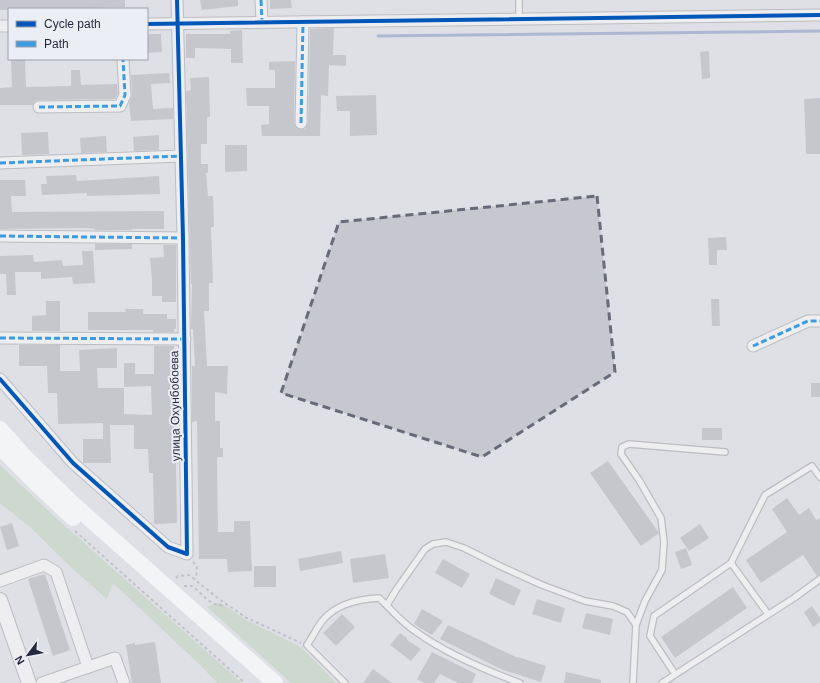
<svg xmlns="http://www.w3.org/2000/svg" width="820" height="683" viewBox="0 0 820 683" font-family="Arial,sans-serif">
<style>
.green{fill:#cdd8cf}
.lines{fill:none;stroke-linecap:round;stroke-linejoin:round}
.stream{stroke:#acb7d1;stroke-width:3}
.building{fill:#c6c7cd}
.service-casing{stroke:#bcbdc2;stroke-width:8}
.minor-casing{stroke:#bcbdc2;stroke-width:13}
.tertiary-casing{stroke:#bcbdc2;stroke-width:16}
.path{stroke:#c1c1c7;stroke-width:2;stroke-dasharray:3 3;stroke-linecap:butt}
.service{stroke:#eeeef1;stroke-width:5.5}
.minor{stroke:#eeeef1;stroke-width:11}
.tertiary{stroke:#eeeef1;stroke-width:14}
.secondary{stroke:#f3f4f5;stroke-width:16}
.quiet{stroke:#3c9ce3;stroke-width:3;stroke-dasharray:6 3;stroke-linecap:butt}
.cycleway-casing{stroke:#eceef5;stroke-width:6}
.cycleway{stroke:#0057b8;stroke-width:4}
.marked{fill:#676a78;fill-opacity:0.2;stroke:#676a78;stroke-width:3;stroke-dasharray:8 5;stroke-linejoin:round}
.labels{text-anchor:middle;dominant-baseline:central;stroke-width:4;stroke-linejoin:round;paint-order:stroke}
.street-label{font-size:12px;fill:#262a3e;stroke:#eceef5}
</style>
<rect width="100%" height="100%" fill="#dfe0e5"/>
<!-- green -->
<g class="green">
<path d="M0,465L56,518L242,683H217L200,665L113,583L107,599L73,569L32,529L0,503Z"/>
<path d="M219,602L248,621L301,647L336,683H291L207,607Z"/>
</g>
<g class="lines">
<!-- stream -->
<path class="stream" d="M378,36L820,31"/>
</g>
<!-- building -->
<g class="building">
<path d="M0,0H125V7L0,10Z"/>
<path d="M200,0H238V6L202,10Z"/>
<path d="M270,0H291L292,8L270,9Z"/>
<path d="M334,28L333,55H346V66L329,65L328,96L321,95L320,136H262L261,125L269,124V106H247L246,88H275V70H269V62L295,61L294,123L298,129H305L308,123L310,29Z"/>
<path d="M242,30L243,63H231V49L195,48V58H186V34H230V31Z"/>
<path d="M147,34H161L162,52L147,53Z"/>
<path d="M709,51L710,78L702,79L700,52Z"/>
<path d="M11,59H25L26,87L71,86V70H80L81,85L117,84L118,94L115,99L39,100L35,101L33,105H0V88L12,87Z"/>
<path d="M169,73L170,83L151,84L153,109L173,108V119L131,121L129,103L132,95L131,75Z"/>
<path d="M209,77L210,117H207V144H201V164H208V173H206L208,196H213L214,227H211L213,283H209V311H204L207,366H228L227,394L215,392V421H220V448H223V457H217L218,532H234V521H250L252,571L228,572L227,559H199L197,421L192,422V366H195L193,329H191L192,284H191L186,91L191,90L190,78Z"/>
<path d="M376,95L377,135L350,136V111H337L336,96Z"/>
<path d="M820,98V154H806L804,99Z"/>
<path d="M48,132L49,154L22,155L21,133Z"/>
<path d="M159,135V150L134,151L133,137Z"/>
<path d="M106,136L107,152L81,153L80,138Z"/>
<path d="M225,145H247V171L225,172Z"/>
<path d="M76,175L77,181L159,176L160,194L87,196V193L42,195L41,184H47L46,176Z"/>
<path d="M0,180H25L26,196H11L12,212L164,211V229H132V230H95V229L86,228L0,229Z"/>
<path d="M726,237L727,250H717V265H709L708,238Z"/>
<path d="M95,244H132V249L95,250Z"/>
<path d="M163,245H176V302H162V296H152V280L150,258L164,257Z"/>
<path d="M82,251H93L95,283L73,284L72,277L41,279V272H15L16,295H7L6,274H0V256L33,255L34,262L62,260L63,266L83,265Z"/>
<path d="M711,299H719L720,326H712Z"/>
<path d="M46,301H60V331H32V316L46,315Z"/>
<path d="M125,309H143V314H167V319H176V329H174V332H153V330H88V312H126Z"/>
<path d="M19,345H60V371H80L79,350L117,348V368H97L98,388H124V414L152,415L151,386L124,387V363H135V374H154V346H174L177,523L154,524L153,473H149L148,449H134V425H110L111,463H83V439H103V423L58,424L57,393H48L47,366H19Z"/>
<rect x="811" y="383" width="9" height="14"/>
<rect x="702" y="428" width="20" height="12"/>
<path d="M608,461L659,533L641,546L590,473Z"/>
<path d="M787,498L799,515L809,508L816,520L820,518V575L817,576L803,555L761,583L746,560L787,532L772,509Z"/>
<path d="M12,523L19,546L7,550L0,527Z"/>
<path d="M700,524L709,538L689,551L680,538Z"/>
<path d="M686,548L692,565L681,569L675,552Z"/>
<path d="M341,551L343,563L300,571L298,559Z"/>
<path d="M385,554L389,578L353,583L350,559Z"/>
<path d="M443,559L470,574L462,588L435,573Z"/>
<rect x="254" y="566" width="22" height="21"/>
<path d="M45,574L70,650L53,656L28,579Z"/>
<path d="M496,578L521,590L514,606L489,594Z"/>
<path d="M733,587L747,608L675,658L661,637Z"/>
<path d="M537,599L565,608L561,623L532,614Z"/>
<path d="M812,606L820,618V622L813,627L804,612Z"/>
<path d="M422,609L443,621L432,635L414,624Z"/>
<path d="M586,613L613,619L610,635L582,628Z"/>
<path d="M342,614L355,627L336,646L323,633Z"/>
<path d="M448,625L518,658V657L546,666L541,682L503,670L440,639Z"/>
<path d="M400,633L407,638V640L421,649L411,661L390,645Z"/>
<path d="M155,642L161,683H132L126,645L135,643V645Z"/>
<path d="M432,652L476,674L472,683H458L440,674L434,683H424L417,679Z"/>
<path d="M373,669L392,683H363Z"/>
<path d="M566,672L601,680V683H564Z"/>
</g>
<g class="lines">
<defs>
<g id="service">
<path d="M519,19V0"/>
<path d="M731,563L768,614"/>
<path d="M387,605L396,590L425,549L433,544L446,542L464,548L500,566L542,585L585,601L613,606L627,612L636,625"/>
<path d="M675,674L650,636L654,616L731,563L765,495L812,466L820,477"/>
<path d="M345,683L307,645C313,637 317,626 324,619C337,604 360,599 379,598C391,609 401,622 415,631C445,653 485,670 520,683"/>
<path d="M633,683L636,625L645,601L662,570L664,542L661,518L639,480L621,454L622,447L629,444L725,452"/>
<path d="M662,683L794,598L820,579"/>
</g>
<g id="minor">
<path d="M261,0L262,22"/>
<path d="M147,24L820,15"/>
<path d="M0,26H9"/>
<path d="M39,107L120,106L125,95L123,59"/>
<path d="M301,123L303,22"/>
<path d="M0,163L181,156"/>
<path d="M0,236L183,238"/>
<path d="M0,338L185,339"/>
<path d="M753,346L808,321H820"/>
<path d="M0,379L73,463L168,547L187,554L183,238L177,0"/>
<path d="M0,581L44,565L56,572L88,667"/>
<path d="M42,683L115,658L124,683"/>
</g>
<path id="tertiary" d="M0,600L29,683"/>
</defs>
<!-- service casing -->
<use href="#service" class="service-casing"/>
<!-- minor casing -->
<use href="#minor" class="minor-casing"/>
<!-- tertiary casing -->
<use href="#tertiary" class="tertiary-casing"/>
<!-- path -->
<g class="path">
<path d="M75,531L245,683"/>
<path d="M193,562L197,566L196,579"/>
<path d="M176,578L178,576L189,575L219,599L245,617L301,643"/>
<path d="M184,586H192C202,593 213,610 226,604"/>
</g>
<!-- service -->
<use href="#service" class="service"/>
<!-- minor -->
<use href="#minor" class="minor"/>
<!-- tertiary -->
<use href="#tertiary" class="tertiary"/>
<!-- secondary -->
<g class="secondary">
<path d="M0,429L26,458L73,504L275,683"/>
<path d="M0,447L41,488L73,518"/>
</g>
<!-- quiet -->
<g class="quiet">
<path d="M261,0L262,22"/>
<path d="M39,107L120,106L125,95L123,59"/>
<path d="M301,123L303,22"/>
<path d="M0,163L181,156"/>
<path d="M0,236L183,238"/>
<path d="M0,338L185,339"/>
<path d="M753,346L808,321H820"/>
</g>
<defs>
<g id="cycleway">
<path d="M147,24L820,15"/>
<path d="M0,379L73,463L168,547L187,554L183,238L177,0"/>
</g>
</defs>
<!-- cycleway casing -->
<use href="#cycleway" class="cycleway-casing"/>
<!-- cycleway -->
<use href="#cycleway" class="cycleway"/>
</g>
<!-- marked area -->
<path class="marked" d="M597,196L615,372L482,457L281,393L339,222Z"/>
<g class="labels">
<!-- street labels -->
<g class="street-label">
<text transform="translate(175 406) rotate(-91)">улица Охунбобоева</text>
</g>
</g>
<!-- legend -->
<rect x="8" y="8" width="140" height="52" fill="#eceef5" stroke="#9da0ac"/>
<rect x="16" y="21" width="20" height="6" fill="#0057b8" stroke="#9da0ac"/>
<text x="44" y="28" font-size="12" fill="#262a3e">Cycle path</text>
<rect x="16" y="41" width="20" height="6" fill="#3c9ce3" stroke="#9da0ac"/>
<text x="44" y="48" font-size="12" fill="#262a3e">Path</text>
<!-- north arrow -->
<g transform="translate(28 655) rotate(238)" stroke="#eceef5" stroke-width="3" paint-order="stroke">
<path d="M0-3L7 15L0 10L-7 15Z" fill="#262a3e"/>
<text y="-6" font-size="11" font-weight="bold" text-anchor="middle" fill="#262a3e">N</text>
</g>
</svg>
